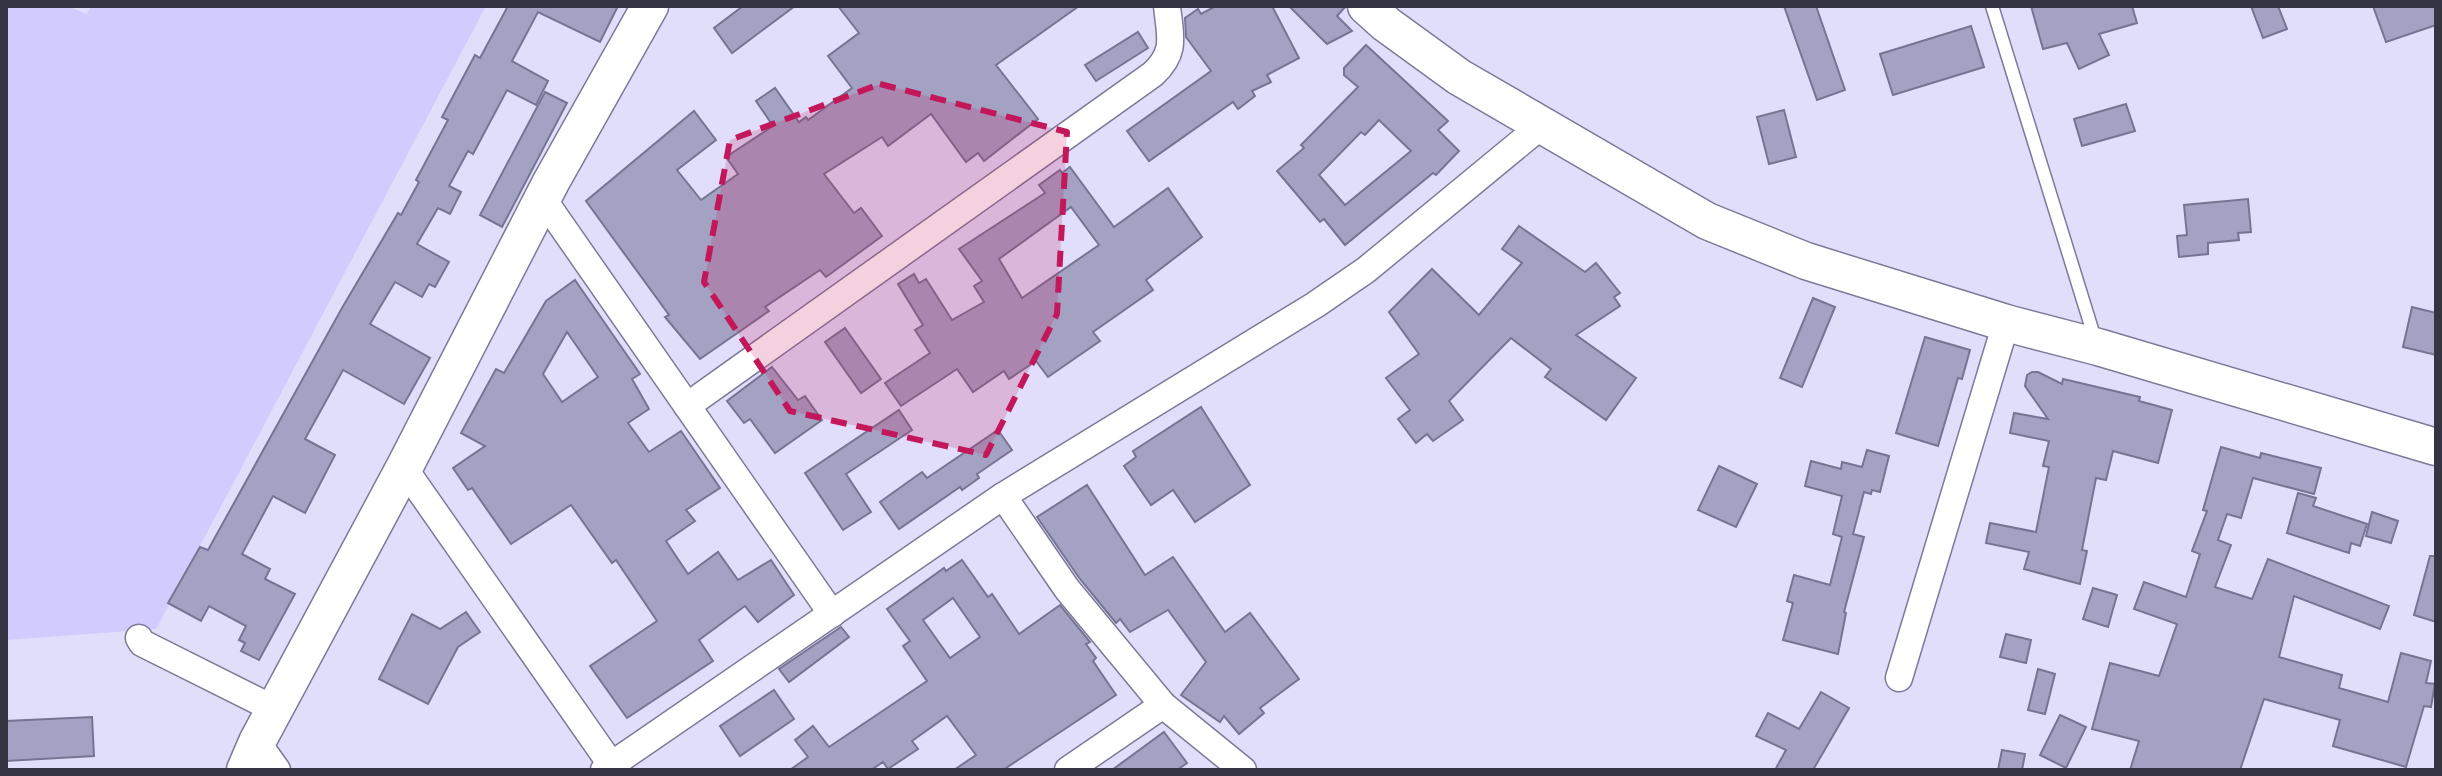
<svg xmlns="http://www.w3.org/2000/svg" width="2442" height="776" viewBox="0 0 2442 776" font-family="Signika,sans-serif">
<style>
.green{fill:#d0ccfe}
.building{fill:#a4a2c3;stroke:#777493;stroke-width:2;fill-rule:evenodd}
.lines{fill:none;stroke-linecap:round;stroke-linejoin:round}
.lane-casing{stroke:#7c7a99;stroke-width:15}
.street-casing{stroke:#7c7a99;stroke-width:29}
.secondary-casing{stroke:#7c7a99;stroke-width:39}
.lane{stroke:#fff;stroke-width:12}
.street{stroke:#fff;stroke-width:26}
.secondary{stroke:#fff;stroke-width:36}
.marked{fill:#c2185b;fill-opacity:0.2;stroke:#c2185b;stroke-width:6;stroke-dasharray:16 10;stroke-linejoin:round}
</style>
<rect width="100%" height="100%" fill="#e0defa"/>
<!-- green -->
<path class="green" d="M6,6H67L87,14L91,6H486L156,629L6,640Z"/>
<!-- building -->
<g class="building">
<path d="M508,6H618L600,42L538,12L512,61L548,81L536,105L507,90L473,154L468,151L449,186L461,192L450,214L438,208L417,244L449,262L435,287L429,284L422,297L395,282L370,324L430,358L404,404L343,370L305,439L335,455L305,513L273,496L242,554L270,569L265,579L295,594L259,660L241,651L245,643L239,640L246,626L209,606L201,621L168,603L200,547L208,550L342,308L398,213L401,215L419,182L416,180L448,120L442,117L475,55L480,58Z"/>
<path d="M743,6H795L732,53L714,28Z"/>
<path d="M838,6H1079L996,65L1038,119L984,161L978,153L966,162L931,114L888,146L882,137L824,174L854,213L861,208L882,236L826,277L820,270L765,307L769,311L700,359L665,317L669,315L586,201L694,111L716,140L677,170L701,200L738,174L726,157L773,126L756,101L775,88L799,122L806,117L808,120L852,88L828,56L859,33Z"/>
<path d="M1216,6H1272L1299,58L1267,75L1271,82L1252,91L1255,96L1238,109L1233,102L1149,161L1127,131L1211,71L1186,37L1185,18L1198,9L1201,14Z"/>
<path d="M1289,6H1346L1337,16L1352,31L1327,44Z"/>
<path d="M1784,6H1816L1845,90L1817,100Z"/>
<path d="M2031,6H2132L2137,23L2099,34L2109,55L2079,69L2067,43L2043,49Z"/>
<path d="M2251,6H2278L2287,29L2263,38Z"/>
<path d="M2373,6H2436V25L2386,42Z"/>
<path d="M1971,26L1984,67L1893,95L1880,54Z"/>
<path d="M1138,32L1148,48L1096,81L1085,65Z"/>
<path d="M1366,45L1448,121L1438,130L1459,151L1436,175L1433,173L1345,245L1324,219L1320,222L1277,171L1304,148L1301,145L1358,87L1344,75V68ZM1379,120L1411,151L1345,205L1319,175L1361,132L1365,135Z"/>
<path d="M545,92L567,103L502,227L480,215Z"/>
<path d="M2126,104L2135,131L2082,146L2074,119Z"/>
<path d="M1784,110L1796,157L1769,164L1757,117Z"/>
<path d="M1070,167L1114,227L1168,188L1202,237L1146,280L1153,290L1093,332L1100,341L1048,377L1036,361L1009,379L1004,371L973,392L957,369L901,406L885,383L930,353L915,330L923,325L898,284L914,274L919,283L926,279L952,320L984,302L974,286L982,281L959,249L1045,193L1039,185L1060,170L1062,173ZM1071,207L1099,245L1022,298L999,259Z"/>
<path d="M2248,199L2251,232L2238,233L2239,240L2208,243V254L2179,257L2177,236L2187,235L2184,205Z"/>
<path d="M1519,226L1585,272L1596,263L1620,293L1614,297L1620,306L1576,335L1636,378L1606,420L1545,377L1551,369L1511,338L1449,401L1463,420L1433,441L1427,434L1416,443L1398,419L1410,410L1386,378L1419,354L1389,312L1432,269L1479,315L1522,263L1502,249Z"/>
<path d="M575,280L640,374L632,379L649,409L628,423L649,452L681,431L720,488L686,510L695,521L666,541L688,574L718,552L738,580L771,560L794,595L758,622L745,606L699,640L713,661L627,718L590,666L657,621L616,560L612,563L571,505L511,544L472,488L468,490L453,468L485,446L461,433L496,369L504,373L546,301ZM567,332L598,377L562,402L543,374Z"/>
<path d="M1813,298L1835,307L1802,387L1780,378Z"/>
<path d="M2412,307L2436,313V355L2403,347Z"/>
<path d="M845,328L881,379L861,393L825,342Z"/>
<path d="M1925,337L1970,350L1962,379L1958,378L1938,446L1896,433Z"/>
<path d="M772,367L798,400L805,396L822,420L775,453L750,419L744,423L727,401Z"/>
<path d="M2032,372H2038L2062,384L2063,379L2140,397L2139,401L2172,410L2158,463L2113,451L2106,480L2096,478L2082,550L2087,551L2080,584L2024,569L2029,552L1986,543L1990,523L2036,532L2049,467L2043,466L2049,441L2010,433L2014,413L2048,419L2025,386L2027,375Z"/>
<path d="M1201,407L1250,485L1195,522L1173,490L1151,505L1124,466L1136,457L1133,451Z"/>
<path d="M899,410L912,430L846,474L871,512L843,530L805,473Z"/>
<path d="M998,430L1012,450L977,474L979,478L962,490L960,487L899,529L880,502L922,472L927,478Z"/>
<path d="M2221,447L2260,458L2261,453L2321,468L2314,494L2253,478L2241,518L2227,514L2218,540L2231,545L2215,587L2252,599L2268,559L2389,606L2380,629L2294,596L2279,657L2342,675L2339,688L2388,702L2401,653L2431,661L2426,683L2435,684L2431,707L2424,706L2406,767L2333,746L2340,720L2264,699L2240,770H2130L2139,741L2092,729L2110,663L2159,676L2177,624L2134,609L2144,582L2186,597L2200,554L2192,551L2207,511L2203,510Z"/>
<path d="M1867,450L1889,456L1880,492L1872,490L1871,494L1864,492L1853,534L1864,537L1844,612L1846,613L1838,654L1783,640L1793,603L1787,601L1794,575L1830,585L1842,537L1833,534L1842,496L1805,486L1811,461L1841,469L1842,462L1862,467Z"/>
<path d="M1719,466L1757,484L1736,527L1698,510Z"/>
<path d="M1087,485L1145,575L1173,557L1225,632L1250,613L1299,679L1260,708L1264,713L1239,734L1224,716L1220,722L1181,695L1206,662L1168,610L1130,632L1120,619L1116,623L1080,579L1037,517Z"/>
<path d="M2298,493L2316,498L2313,506L2367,524L2360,546L2351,543L2349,553L2287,533Z"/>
<path d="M2372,512L2398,521L2391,543L2366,536Z"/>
<path d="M2430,556H2436V622L2414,615Z"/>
<path d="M962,560L988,597L992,594L1019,634L1060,605L1090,642L1086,644L1096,658L1093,661L1116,695L1003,770H954L976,755L947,716L912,741L918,749L888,769L883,762L871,770H790L808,757L795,740L813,726L829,747L927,681L903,646L910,641L887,609L944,568L946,571ZM953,598L980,637L950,658L923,620Z"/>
<path d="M2093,588L2117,595L2108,627L2083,619Z"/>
<path d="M466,612L480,632L458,647L428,704L379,679L412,614L440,629Z"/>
<path d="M841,627L849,637L789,682L779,669Z"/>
<path d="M2006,634L2031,640L2026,663L2000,657Z"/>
<path d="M2038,669L2055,674L2045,714L2028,710Z"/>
<path d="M774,690L794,719L740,756L720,726Z"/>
<path d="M1821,692L1849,708L1813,770H1775L1786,750L1756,736L1768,713L1799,729Z"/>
<path d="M2060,715L2086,727L2066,768L2040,755Z"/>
<path d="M92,717L94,756L6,761V721Z"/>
<path d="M1164,732L1187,763L1177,770H1112Z"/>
<path d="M2002,750L2025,754L2022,770H1998Z"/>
</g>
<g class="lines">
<defs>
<path id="lane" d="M1992,6L2095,339"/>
<g id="street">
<path d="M543,199L832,614"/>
<path d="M687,406L1153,74C1177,52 1170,36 1167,6"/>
<path d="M404,468L615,770"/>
<path d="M1003,496L1067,589L1163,705L1243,770"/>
<path d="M139,638L142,643L276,710"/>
<path d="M1899,678L2006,323"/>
<path d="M257,742L277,770"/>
<path d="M604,770L1003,496L1315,305L1366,270L1542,125"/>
<path d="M1068,770L1163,705"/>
</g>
<g id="secondary">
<path d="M1366,6L1386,24L1459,77L1707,221L1806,261L2006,323L2098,347L2436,447"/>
<path d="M245,770L257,742L404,468L551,182L650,6"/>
</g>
</defs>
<!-- lane casing -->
<use href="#lane" class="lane-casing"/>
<!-- street casing -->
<use href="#street" class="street-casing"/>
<!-- secondary casing -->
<use href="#secondary" class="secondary-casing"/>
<!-- lane -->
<use href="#lane" class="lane"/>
<!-- street -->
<use href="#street" class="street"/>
<!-- secondary -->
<use href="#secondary" class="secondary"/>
</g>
<!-- marked area -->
<path class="marked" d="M880,84L1067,132L1057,314L986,455L790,411L704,282L730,140Z"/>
<!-- border -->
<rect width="2442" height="776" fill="none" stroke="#353442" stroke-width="16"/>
</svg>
